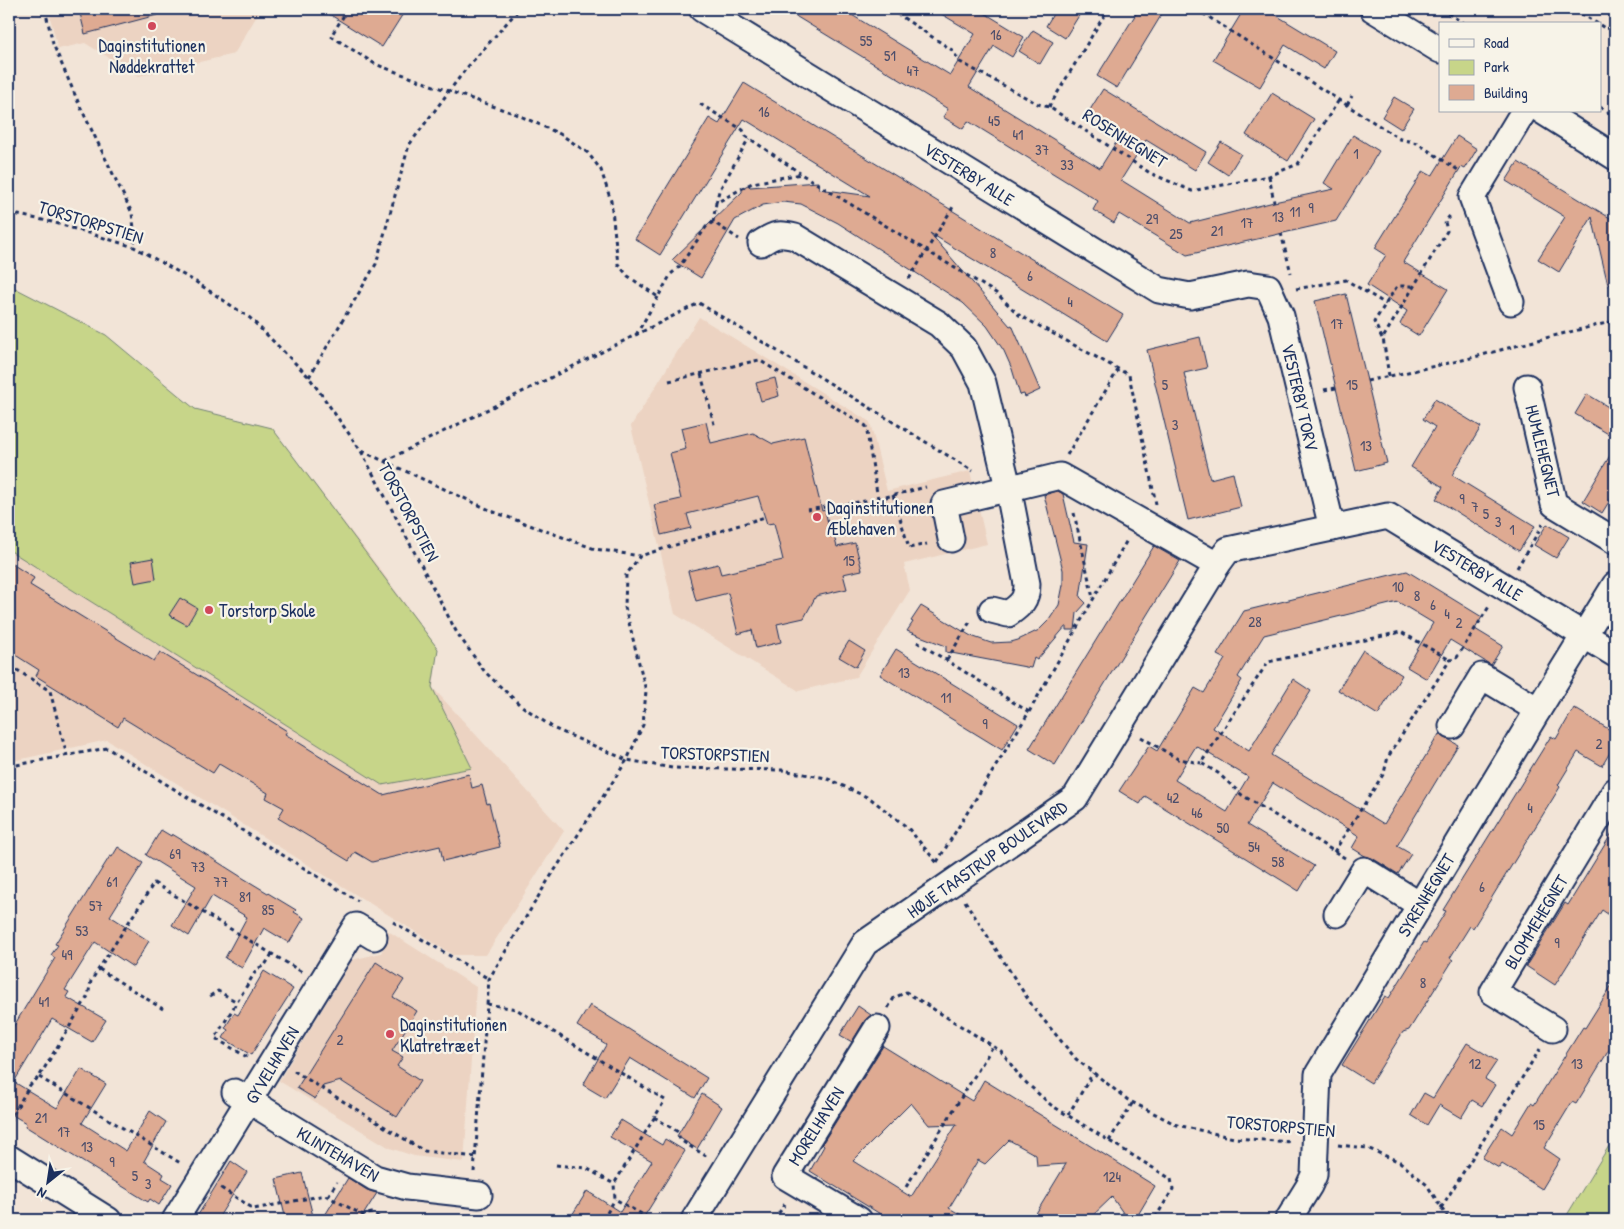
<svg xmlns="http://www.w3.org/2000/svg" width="1624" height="1229" viewBox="0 0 1624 1229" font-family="'Patrick Hand',sans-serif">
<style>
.built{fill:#ecd3c2}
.green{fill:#c7d589;stroke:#718274}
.building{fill:#deaa92;stroke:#1b2f5e;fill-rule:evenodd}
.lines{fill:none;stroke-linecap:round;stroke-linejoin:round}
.minor-casing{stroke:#1b2f5e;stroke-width:29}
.path{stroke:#1b2f5e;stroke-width:3;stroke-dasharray:4 4;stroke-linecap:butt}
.minor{stroke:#f7f3e8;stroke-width:25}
.poi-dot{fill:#d1495b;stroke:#f7f3e8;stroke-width:2}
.labels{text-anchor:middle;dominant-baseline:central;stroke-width:4.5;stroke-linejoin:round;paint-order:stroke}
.number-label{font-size:15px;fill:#4c4e6b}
.poi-label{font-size:18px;fill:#1b2f5e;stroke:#f7f3e8;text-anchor:start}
.street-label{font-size:18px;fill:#1b2f5e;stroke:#f7f3e8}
</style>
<rect width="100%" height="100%" fill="#f2e4d7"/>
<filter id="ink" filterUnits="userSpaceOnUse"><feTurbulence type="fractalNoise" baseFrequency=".02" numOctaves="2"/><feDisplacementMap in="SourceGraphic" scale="10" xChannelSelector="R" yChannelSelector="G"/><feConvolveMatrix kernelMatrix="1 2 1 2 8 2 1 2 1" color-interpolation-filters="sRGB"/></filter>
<g filter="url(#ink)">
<!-- built -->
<g class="built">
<path d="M48,9H261L234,54L139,76L85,43L58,49Z"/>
<path d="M9,285L106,335L195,409L272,428L382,572L438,649L433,688L564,831L486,955H453L107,740L13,761L9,758Z"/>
<path d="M699,317L870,422L887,491L970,471L987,544L904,564L910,590L856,677L799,691L675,614L631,426Z"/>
<path d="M374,922L476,987L464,1162L414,1156L390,1148L279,1081L352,960L381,953L389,937L372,927Z"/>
</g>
<!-- green -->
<g class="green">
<path d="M9,285L106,335L195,409L272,428L438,649L432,687L472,768L382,785L9,550Z"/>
<path d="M1615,1136V1220H1564Z"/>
</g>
<!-- building -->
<g class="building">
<path d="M79,9H157V15L85,34Z"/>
<path d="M321,9H406L382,47Z"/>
<path d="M784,9H842L950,75L975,34L933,9H978L1024,37L1012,57L994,46L969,87L1100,168L1122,133L1088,113L1103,89L1206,152L1195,170L1146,140L1121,180L1190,223L1274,202L1334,189L1324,183L1353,135L1379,151L1336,221L1187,255L1119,214L1114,223L1093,210L1098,201L968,121L963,129L943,117L948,109Z"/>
<path d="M1056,9H1083L1065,38L1046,26Z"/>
<path d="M1139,9H1165L1117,88L1097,76Z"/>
<path d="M1244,9H1266L1335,51L1324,69L1285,45L1260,87L1213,60Z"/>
<path d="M1033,30L1053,42L1040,64L1019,51Z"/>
<path d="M744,83L1123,315L1107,341L930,233L1010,326L1012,325L1040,390L1025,397L1024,394L1020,395L1012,369L1004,351L987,326L963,303L838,223L801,204L783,202L763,205L735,220L701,278L672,260L742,192V188L748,185L750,187L818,182L819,189L870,196L744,119L660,255L635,239L709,118L719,124Z"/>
<path d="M1272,93L1314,119L1288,161L1246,135Z"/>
<path d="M1394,97L1414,109L1401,129L1382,117Z"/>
<path d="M1457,136L1477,149L1465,169L1461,167L1403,262L1448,289L1419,336L1400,324L1407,311L1367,285L1386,255L1375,248L1423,171L1432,176Z"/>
<path d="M1221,142L1241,154L1228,175L1208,162Z"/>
<path d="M1518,162L1615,221V284L1608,285L1592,217L1559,272L1538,259L1565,217L1506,181Z"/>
<path d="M1346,294L1387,463L1356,471L1315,301Z"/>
<path d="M1200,337L1207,368L1184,373L1210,479L1233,473L1241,507L1188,520L1147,350Z"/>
<path d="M775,378L779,396L761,401L756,383Z"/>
<path d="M1587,394L1615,411V438L1575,414Z"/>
<path d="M1435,399L1481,427L1452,475L1535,526L1519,551L1436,499L1443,487L1411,467L1435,427L1423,419Z"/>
<path d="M706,422L711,443L753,433L773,444L804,437L822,511L825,510L831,537L834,536L837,547L855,543L862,570L843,574L847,589L816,596L804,618L777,624L781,642L756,648L752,630L738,634L728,593L696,601L688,571L718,564L721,574L783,560L774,523L767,524L758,496L687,514L691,528L661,535L654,505L681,499L670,453L686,449L681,428Z"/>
<path d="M1615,447V492L1602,513L1583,501Z"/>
<path d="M1058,491L1063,494L1074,542L1088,544L1080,597L1086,603L1077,613L1075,630H1066V626L1037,660L1034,658L1031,668L946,652V646L907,631L913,622L911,621L921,606L971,636L991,643L1011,642L1018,640L1039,630L1049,620L1059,605L1063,585V570L1044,495Z"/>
<path d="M1547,524L1569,537L1556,558L1534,545Z"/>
<path d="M1154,546L1180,561L1055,765L1029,749Z"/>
<path d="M153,558L156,579L135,583L131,562Z"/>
<path d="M9,562L34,578L30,585L154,661L160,652L287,731L285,734L383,795L469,774L472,788L482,785L487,804L489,803L500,847L443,861L440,846L372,862L355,852L349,861L278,818L284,808L266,798L268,793L219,764L213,773L123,718L118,727L36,676L39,670L9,651Z"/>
<path d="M1407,571L1482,617L1475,629L1503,646L1491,665L1450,640L1427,679L1407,667L1433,623L1398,602L1264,635L1238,677L1242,680L1213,728L1249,751L1293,679L1311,691L1271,755L1384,824L1439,734L1458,745L1397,846L1411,854L1398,874L1372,858L1365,856L1352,848L1359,836L1273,783L1247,825L1314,866L1299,891L1145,796L1140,804L1119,791L1149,746L1157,751L1195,688L1204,693L1225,659L1217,655L1244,611ZM1196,746L1248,777L1227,812L1175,780Z"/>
<path d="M180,598L197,608L187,625L169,615Z"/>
<path d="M849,641L865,651L856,667L839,657Z"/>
<path d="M896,649L1018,724L1002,750L880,675Z"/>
<path d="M1363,650L1402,675L1378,715L1338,690Z"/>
<path d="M1574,708L1615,733V744L1602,766L1578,752L1558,785L1560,787L1473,928L1470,926L1450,958L1453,960L1409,1030L1403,1032L1371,1083L1342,1065L1385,996L1389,998L1424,942L1426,943L1446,911L1443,910L1551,736L1556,739Z"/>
<path d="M1615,828V919L1602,910L1555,985L1526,966L1565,903L1568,905Z"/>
<path d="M161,830L171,836L172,834L202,852L243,878L296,910L294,912L304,918L289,943L264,928L242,968L225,958L247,917L212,896L189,936L172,925L196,886L146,855Z"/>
<path d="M118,847L143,863L110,916L149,941L133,967L95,942L65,990L69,992L66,997L106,1020L92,1042L52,1019L14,1082L57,1108L81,1069L106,1084L82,1123L126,1151L150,1111L166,1122L144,1161L164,1174L162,1178L172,1184L159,1205L150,1199L148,1202L91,1167L25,1126L26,1123L9,1113V1034L55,958L51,955L58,945L55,944L110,856L112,857Z"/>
<path d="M376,962L404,980L393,997L417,1011L392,1051L403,1057L397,1066L420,1081L397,1117L341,1081L323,1086L315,1099L297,1088Z"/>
<path d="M264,971L293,989L251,1055L223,1038L228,1030L225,1028L234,1013L238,1015Z"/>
<path d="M1615,980V1040L1576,1104L1572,1102L1544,1148L1560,1159L1542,1189L1502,1164L1499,1168L1482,1158L1502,1127L1512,1134L1531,1103L1534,1105L1583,1027L1585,1028Z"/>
<path d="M590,1005L707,1078L695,1098L630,1058L605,1098L583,1085L606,1045L601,1042L602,1041L577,1026Z"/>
<path d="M858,1006L871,1015L865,1020L852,1042L840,1035Z"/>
<path d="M1467,1043L1497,1061L1485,1079L1495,1085L1482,1106L1472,1100L1461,1118L1439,1105L1427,1125L1411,1115L1424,1093L1433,1098Z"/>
<path d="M883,1046L972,1101L984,1080L1155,1186L1135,1220H1128L1112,1197L1088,1220H1032L1066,1164L1037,1166L1036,1155L1009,1140L985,1164L978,1160L949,1208L970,1220H890L810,1171L824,1146L822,1144ZM911,1103L929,1125L957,1124L911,1197L853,1161Z"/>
<path d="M702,1094L722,1107L697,1149L677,1136Z"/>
<path d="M621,1120L662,1145L665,1139L685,1151L642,1220H569L587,1191L620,1212L652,1161L610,1137Z"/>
<path d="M231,1161L247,1172L217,1220H195Z"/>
<path d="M302,1173L314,1220H286L276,1179Z"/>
<path d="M348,1178L367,1190L377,1193L360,1220H322Z"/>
</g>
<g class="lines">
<defs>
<g id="minor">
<path d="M702,9L1159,290L1190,296L1248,284L1268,287L1281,316L1332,528"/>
<path d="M1373,9L1440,50"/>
<path d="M1542,111L1615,157"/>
<path d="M761,243C775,234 779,233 795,237L939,324L964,348L983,383L1008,487L1027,584C1027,600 1021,605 1008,614L992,610"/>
<path d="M1511,302L1472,197L1524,111"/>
<path d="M1527,387L1554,504L1615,541"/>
<path d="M951,539L944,504L1060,476L1217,565"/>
<path d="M1452,726L1482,676L1538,710"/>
<path d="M1337,914L1364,870L1420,905"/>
<path d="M1553,1029L1493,992L1615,791"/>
<path d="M235,1092L375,1178L407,1187L479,1195"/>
<path d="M9,1158L108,1220"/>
<path d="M175,1220L356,926L374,937"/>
<path d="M694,1220L865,943L1075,798L1217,565L1228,550L1388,516L1615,654"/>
<path d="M859,1220L785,1176L877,1028"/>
<path d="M1288,1220L1309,1186L1314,1175L1318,1074L1538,710L1615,585"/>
</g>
</defs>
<!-- minor casing -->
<use href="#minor" class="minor-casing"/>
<!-- path -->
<g class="path">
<path d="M45,9L53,44L79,104L132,213L135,236L134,247"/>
<path d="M348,9L331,36L375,64L431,85L516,114L560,134L588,153L601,170L611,201L618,264L628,276L658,297L671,274L680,266L706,227L713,222L739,239"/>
<path d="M890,9L952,50L960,62L1038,104L1049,107L1150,173L1192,191L1269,176L1298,164L1339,100"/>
<path d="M1196,9L1400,139L1417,143L1461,172"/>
<path d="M1441,9L1465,24"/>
<path d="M1574,9L1598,24"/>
<path d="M1600,25L1606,29L1615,25"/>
<path d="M700,104L743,130L746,136L800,173"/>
<path d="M1347,105L1352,96"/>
<path d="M1049,107L1108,9"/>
<path d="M1600,107L1615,117"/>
<path d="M1269,176L1274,202"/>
<path d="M716,203L719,191L749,138"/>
<path d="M9,213L52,222L134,247L196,282L250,318L309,377L361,451L457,633L485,672L519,704L555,729L627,760L672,768L782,770L826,778L871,799L908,828L938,864"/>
<path d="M713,222L716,203L752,183L801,174L996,293L1019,315L1129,375L1156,504"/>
<path d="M1281,233L1291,273"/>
<path d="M909,279L953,207"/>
<path d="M1296,289L1346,280L1386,304"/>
<path d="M636,335L658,297"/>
<path d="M1382,338L1374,322L1397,286H1414"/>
<path d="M701,374L715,428"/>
<path d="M1389,376L1383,338L1447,231L1445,222L1452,213"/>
<path d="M309,377L376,264L409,145L465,70L519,9"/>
<path d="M669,381L759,360L866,426L878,499"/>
<path d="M1367,381L1467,359L1553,336L1615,321"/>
<path d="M1324,390L1336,388"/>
<path d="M362,451L494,512L595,549L640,556"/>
<path d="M1067,455L1118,370"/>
<path d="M385,461L699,303L973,471"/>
<path d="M893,495L909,548L927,544"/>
<path d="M807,510L878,499L926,487"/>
<path d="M1074,513L1093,598"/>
<path d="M1517,568L1543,524"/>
<path d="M917,642L1029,712"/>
<path d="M9,656L11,657L17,670L50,691L67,756"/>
<path d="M947,660L971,620"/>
<path d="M1141,737L1178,759L1201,763"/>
<path d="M9,765L11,766L107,748L358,901"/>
<path d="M1334,852L1384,773L1388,757L1450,660L1456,659L1490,605"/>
<path d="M1345,858L1242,795L1218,773L1201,763L1268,662L1401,632L1450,660"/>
<path d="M937,862L1029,712L1127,540"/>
<path d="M965,901L1033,1007L1076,1059L1128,1100L1177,1125L1234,1138L1292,1142"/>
<path d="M393,922L489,979"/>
<path d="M99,969L163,1009"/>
<path d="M210,996L218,991L237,1002"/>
<path d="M487,1004L516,1009L665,1100L614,1184L615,1199L652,1220"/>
<path d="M888,1008L894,998L906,992L1001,1051L1021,1078L1051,1105L1171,1179L1173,1189L1154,1220"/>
<path d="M247,1057L215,1038L257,969L265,965L272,954"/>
<path d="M294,1071L424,1151L476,1157"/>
<path d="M39,1077L182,1164"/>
<path d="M1068,1115L1093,1073"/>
<path d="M654,1117L678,1132L680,1140L706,1156"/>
<path d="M9,1121L30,1085L39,1077L88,996L91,981L154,883L302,972"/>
<path d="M1109,1141L1133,1102"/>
<path d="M1338,1145L1367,1148L1400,1162L1427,1185L1449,1220"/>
<path d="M556,1165L586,1168L614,1184"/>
<path d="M474,1172L489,979L547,882L627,760L643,725L646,691L625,607L626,575L640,556L765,517"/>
<path d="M906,1187L993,1046"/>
<path d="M221,1188L254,1209L325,1195L363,1215L372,1213L383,1220"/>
<path d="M328,1196L337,1182"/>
<path d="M1441,1208L1540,1049"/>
<path d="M603,1220L615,1199"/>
<path d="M774,1220L785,1204"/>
</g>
<!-- minor -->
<use href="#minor" class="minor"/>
</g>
</g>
<!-- markers -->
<g class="poi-dot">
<circle cx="152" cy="26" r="5"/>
<circle cx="817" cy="517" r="5"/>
<circle cx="209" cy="610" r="5"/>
<circle cx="390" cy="1034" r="5"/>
</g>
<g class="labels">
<!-- number labels -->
<g class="number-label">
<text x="996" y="34">16</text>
<text x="866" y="40">55</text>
<text x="890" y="55">51</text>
<text x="913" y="70">47</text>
<text x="764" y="111">16</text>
<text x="994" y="120">45</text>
<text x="1018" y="134">41</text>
<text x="1042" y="149">37</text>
<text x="1356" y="153">1</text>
<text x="1067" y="164">33</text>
<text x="1311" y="207">9</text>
<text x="1295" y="211">11</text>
<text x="1278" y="216">13</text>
<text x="1152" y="218">29</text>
<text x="1247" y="222">17</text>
<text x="1217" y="230">21</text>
<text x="1176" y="233">25</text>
<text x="993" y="252">8</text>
<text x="1030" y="275">6</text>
<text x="1070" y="301">4</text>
<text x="1337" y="323">17</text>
<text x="1165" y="384">5</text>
<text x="1352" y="384">15</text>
<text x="1175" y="424">3</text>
<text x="1366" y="445">13</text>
<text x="1462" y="498">9</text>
<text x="1475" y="506">7</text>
<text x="1486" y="513">5</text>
<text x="1498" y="521">3</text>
<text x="1512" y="529">1</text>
<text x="849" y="560">15</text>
<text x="1398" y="586">10</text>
<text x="1417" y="595">8</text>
<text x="1433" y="604">6</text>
<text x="1447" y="613">4</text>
<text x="1255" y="621">28</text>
<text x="1459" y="622">2</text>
<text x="904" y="672">13</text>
<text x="946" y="697">11</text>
<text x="985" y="723">9</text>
<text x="1599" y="743">2</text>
<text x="1173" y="797">42</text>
<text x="1530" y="807">4</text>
<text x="1197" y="812">46</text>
<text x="1223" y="827">50</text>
<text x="1254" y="846">54</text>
<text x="175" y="853">69</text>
<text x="1278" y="861">58</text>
<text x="198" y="866">73</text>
<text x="112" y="881">61</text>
<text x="221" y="881">77</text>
<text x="1482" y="886">6</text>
<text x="245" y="896">81</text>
<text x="96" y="905">57</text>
<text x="268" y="909">85</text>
<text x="82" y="930">53</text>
<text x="1557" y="942">9</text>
<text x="67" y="954">49</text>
<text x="1423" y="982">8</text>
<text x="44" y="1001">41</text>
<text x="340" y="1039">2</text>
<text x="1475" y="1063">12</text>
<text x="1577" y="1063">13</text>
<text x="41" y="1117">21</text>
<text x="1539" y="1124">15</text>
<text x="64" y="1131">17</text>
<text x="87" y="1146">13</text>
<text x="112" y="1161">9</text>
<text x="135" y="1175">5</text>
<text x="1112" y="1176">124</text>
<text x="148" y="1183">3</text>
</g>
<!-- poi labels -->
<g class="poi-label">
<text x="152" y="45" text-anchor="middle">Daginstitutionen<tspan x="152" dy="21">Nøddekrattet</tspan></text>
<text x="827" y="507">Daginstitutionen<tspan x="827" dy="21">Æblehaven</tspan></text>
<text x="219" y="610">Torstorp Skole</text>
<text x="400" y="1024">Daginstitutionen<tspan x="400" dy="21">Klatretræet</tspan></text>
</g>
<!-- street labels -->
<g class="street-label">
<text transform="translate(1125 138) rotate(32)">ROSENHEGNET</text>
<text transform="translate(969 174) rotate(32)">VESTERBY ALLE</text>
<text transform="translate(91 222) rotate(17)">TORSTORPSTIEN</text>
<text transform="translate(1300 397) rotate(77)">VESTERBY TORV</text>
<text transform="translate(1543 451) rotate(76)">HUMLEHEGNET</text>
<text transform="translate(409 512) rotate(62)">TORSTORPSTIEN</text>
<text transform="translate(1477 570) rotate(31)">VESTERBY ALLE</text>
<text transform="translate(715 754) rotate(2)">TORSTORPSTIEN</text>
<text transform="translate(987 859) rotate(-35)">HØJE TAASTRUP BOULEVARD</text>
<text transform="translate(1426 895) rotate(-59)">SYRENHEGNET</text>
<text transform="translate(1536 922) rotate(-59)">BLOMMEHEGNET</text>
<text transform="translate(272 1065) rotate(-59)">GYVELHAVEN</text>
<text transform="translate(816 1126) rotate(-58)">MORELHAVEN</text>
<text transform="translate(1281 1126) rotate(5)">TORSTORPSTIEN</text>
<text transform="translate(338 1154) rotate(30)">KLINTEHAVEN</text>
</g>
</g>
<!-- margin -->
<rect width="1624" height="1229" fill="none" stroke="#f7f3e8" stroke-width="30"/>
<rect x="15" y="15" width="1594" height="1199" fill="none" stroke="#1b2f5e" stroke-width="2" filter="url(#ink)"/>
<!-- legend -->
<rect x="1439" y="22" width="162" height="90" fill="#f7f3e8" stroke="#9fa5b1"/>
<rect x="1449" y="39" width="25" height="8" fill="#f7f3e8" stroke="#9fa5b1"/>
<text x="1484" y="48" font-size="15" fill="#1b2f5e">Road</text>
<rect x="1449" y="60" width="25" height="15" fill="#c7d589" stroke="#9fa5b1"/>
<text x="1484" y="72" font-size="15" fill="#1b2f5e">Park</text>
<rect x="1449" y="85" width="25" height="15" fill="#deaa92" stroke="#9fa5b1"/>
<text x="1484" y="98" font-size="15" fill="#1b2f5e">Building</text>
<!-- north arrow -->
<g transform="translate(48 1182) rotate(210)" stroke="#f7f3e8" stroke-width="4" paint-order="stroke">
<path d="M0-4L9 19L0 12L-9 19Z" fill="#1b2f5e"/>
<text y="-8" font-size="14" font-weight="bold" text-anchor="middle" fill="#1b2f5e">N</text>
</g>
</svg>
